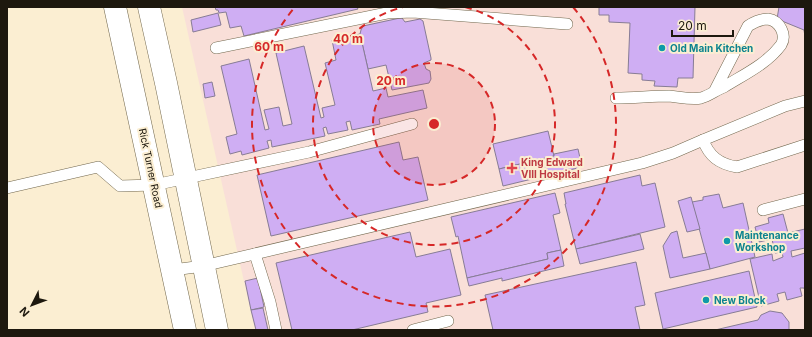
<svg xmlns="http://www.w3.org/2000/svg" width="812" height="337" viewBox="0 0 812 337" font-family="Inter,sans-serif">
<style>
.medical{fill:#f9dfd8}
.building{fill:#cfaef3;stroke:#877c95}
.lines{fill:none;stroke-linecap:round;stroke-linejoin:round}
.service-casing{stroke:#72684e;stroke-width:12}
.secondary-casing{stroke:#72684e;stroke-width:23}
.service{stroke:#fff;stroke-width:11}
.secondary{stroke:#fff;stroke-width:22}
.ring{fill:none;stroke:#d62828;stroke-width:2;stroke-dasharray:7 5}
.culture-dot{fill:#0f9aa8;stroke:#fbeed2;stroke-width:1.5}
.health-dot{fill:#e0444e;stroke:#fbeed2;stroke-width:1.5}
.labels{text-anchor:middle;dominant-baseline:central;stroke-width:4;stroke-linejoin:round;paint-order:stroke}
.culture-label{font-size:10px;font-weight:bold;fill:#0d838f;stroke:#fbeed2;text-anchor:start}
.health-label{font-size:10px;font-weight:bold;fill:#be3a42;stroke:#fbeed2;text-anchor:start}
.street-label{font-size:10px;fill:#1d180e;stroke:#fbeed2}
.centre{fill:#d62828;stroke:#fbeed2;stroke-width:2}
.ring-label{font-size:12px;text-anchor:middle;font-weight:bold;fill:#d62828;stroke:#fbeed2;stroke-width:4;stroke-linejoin:round;paint-order:stroke}
</style>
<rect width="100%" height="100%" fill="#fbeed2"/>
<!-- medical -->
<path class="medical" d="M182,7H805V330H255Z"/>
<!-- building -->
<g class="building">
<path d="M215,7H357L358,9L244,36L241,26L230,28L226,12L219,13L218,10H216Z"/>
<path d="M599,7H695L693,78H678L677,87L654,86L655,81L642,80V74L628,73L630,23L609,22V15H599Z"/>
<path d="M779,7H805V37L804,30L777,19Z"/>
<path d="M218,13L221,25L193,32L191,20Z"/>
<path d="M400,18H402L405,22L420,19L423,21L431,58V60L424,63L426,69L430,71L431,79L429,83L392,90L386,65L368,69L360,34L361,30L363,26Z"/>
<path d="M360,34L373,91L386,88L388,97L423,90L427,108L379,119L380,124L352,130L350,121L346,122L348,130L328,134L326,127L323,128L325,136L272,147L271,140L267,141L269,148L242,155L241,151L230,154L226,137L237,134L221,66L249,59L265,130L269,129L264,110L279,107L283,126L292,124L276,53L304,46L321,118L324,117L322,108L335,105L325,63L336,60L332,40Z"/>
<path d="M212,82L215,96L205,98L203,84Z"/>
<path d="M548,131L554,156L499,169L493,144Z"/>
<path d="M399,142L403,160L418,157L428,200L271,236L257,175Z"/>
<path d="M578,149L582,167L503,186L499,169L554,156V154Z"/>
<path d="M640,175L642,186L655,183L665,227L576,249L565,204H566L564,193Z"/>
<path d="M555,193L560,213L553,215L561,250L547,253L548,259L467,278L458,236L456,237L451,217Z"/>
<path d="M719,194L723,208L743,203L755,257L710,269L692,202L703,200V197Z"/>
<path d="M691,197L700,229L687,232L678,201Z"/>
<path d="M783,214L788,233L805,229V248L791,251L792,257L805,253V291L804,288H800L802,296L787,300L785,292L777,294L779,301L761,306L750,259L772,254L773,261L783,257L782,252L775,253L772,239L759,242L755,227L769,223L768,218Z"/>
<path d="M677,231L683,258L706,253L710,269L670,278L663,246L671,233Z"/>
<path d="M410,232L416,257L450,249L461,295L426,303L428,312L352,330H292L276,263Z"/>
<path d="M640,234L644,249L580,264L576,249Z"/>
<path d="M561,250L564,266L502,281V278L469,286L467,278L548,259L547,253Z"/>
<path d="M636,262L645,305L635,307L640,330H493L485,295Z"/>
<path d="M749,271L757,307L663,329L655,293Z"/>
<path d="M258,278L264,307L251,310L245,281Z"/>
<path d="M263,308L268,330H256L251,310Z"/>
<path d="M770,311L782,313L789,322V330H715L758,320L761,315Z"/>
</g>
<g class="lines">
<defs>
<g id="service">
<path d="M216,48L387,13L413,12L567,24"/>
<path d="M616,98C634,98 652,96 669,96C680,97 691,100 701,98C709,96 716,90 724,87C743,75 767,64 781,45C787,35 780,21 768,19C762,19 754,22 748,26L714,92"/>
<path d="M703,140L785,106L805,101"/>
<path d="M7,188L98,167L120,186L154,185L309,152L412,124"/>
<path d="M763,210L805,199"/>
<path d="M255,254L270,302L276,330"/>
<path d="M173,270L203,266L642,163L673,153L703,140C709,156 719,164 737,167L805,145"/>
<path d="M413,330L448,321"/>
</g>
<g id="secondary">
<path d="M115,7L185,330"/>
<path d="M149,7L166,83L217,330"/>
</g>
</defs>
<!-- service casing -->
<use href="#service" class="service-casing"/>
<!-- secondary casing -->
<use href="#secondary" class="secondary-casing"/>
<!-- service -->
<use href="#service" class="service"/>
<!-- secondary -->
<use href="#secondary" class="secondary"/>
</g>
<!-- distance rings -->
<circle cx="434" cy="124" r="61" fill="#d62828" fill-opacity=".12"/>
<g class="ring">
<circle cx="434" cy="124" r="61"/>
<path d="M465 7A121 121 0 1 1 403 7"/>
<path d="M573 7A182 182 0 1 1 295 7"/>
</g>
<!-- markers -->
<g class="culture-dot">
<circle cx="662" cy="48" r="4"/>
<circle cx="727" cy="241" r="4"/>
<circle cx="706" cy="300" r="4"/>
</g>
<path class="health-dot" d="M510 162h4v4h4v4h-4v4h-4v-4h-4v-4h4z"/>
<g class="labels">
<!-- culture labels -->
<g class="culture-label">
<text x="670" y="48">Old Main Kitchen</text>
<text x="735" y="235">Maintenance<tspan x="735" dy="12">Workshop</tspan></text>
<text x="714" y="300">New Block</text>
</g>
<!-- health labels -->
<g class="health-label">
<text x="521" y="162">King Edward<tspan x="521" dy="12">VIII Hospital</tspan></text>
</g>
<!-- street labels -->
<g class="street-label">
<text transform="translate(151 168) rotate(78)">Rick Turner Road</text>
</g>
</g>
<circle cx="434" cy="124" r="6" class="centre"/>
<g class="ring-label">
<text x="348" y="43">40 m</text>
<text x="269" y="51">60 m</text>
<text x="391" y="85">20 m</text>
</g>
<!-- border -->
<rect width="812" height="337" fill="none" stroke="#1d180e" stroke-width="16"/>
<!-- north arrow -->
<g transform="translate(32 305) rotate(228)" stroke="#fbeed2" stroke-width="3" paint-order="stroke">
<path d="M0-3L7 15L0 10L-7 15Z" fill="#1d180e"/>
<text y="-6" font-size="11" font-weight="bold" text-anchor="middle" fill="#1d180e">N</text>
</g>
<!-- scale -->
<path d="M672 30v6h61v-6" fill="none" stroke="#1d180e" stroke-width="2"/>
<text x="678" y="30" font-size="12" fill="#1d180e" stroke="#fbeed2" stroke-width="3" paint-order="stroke">20 m</text>
</svg>
